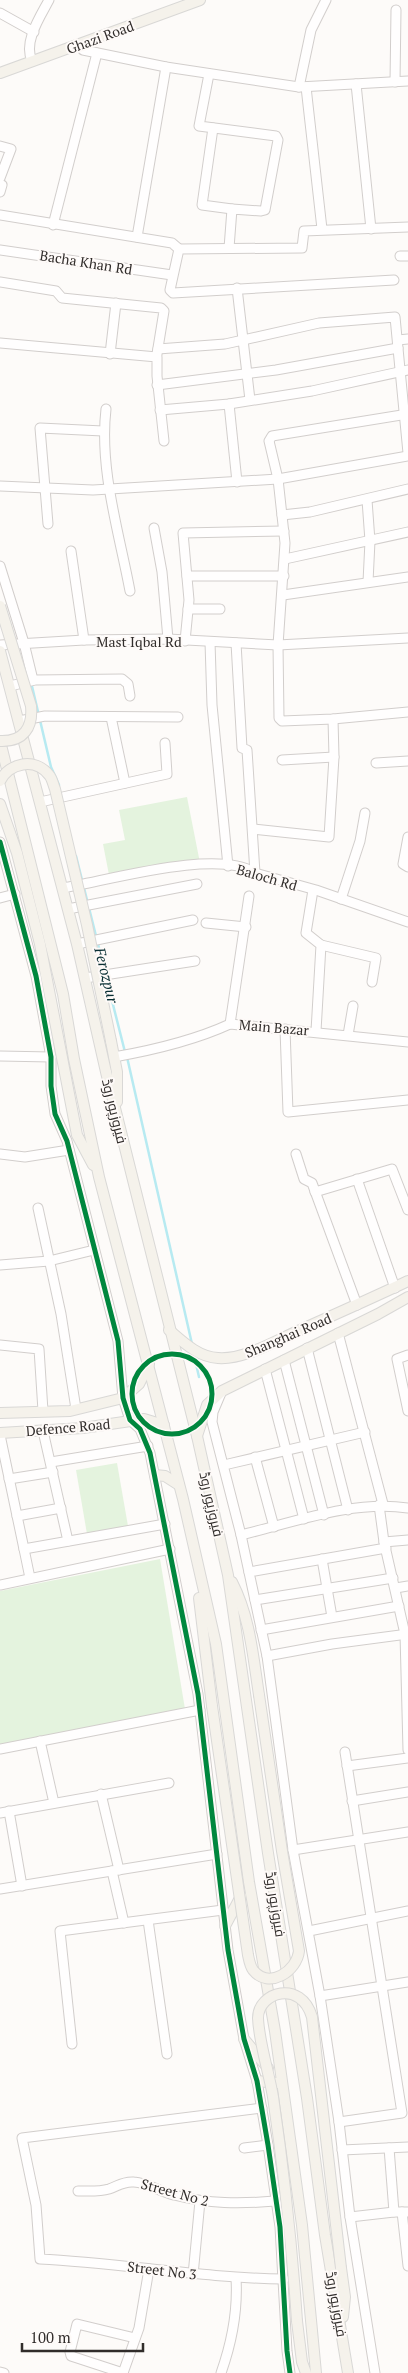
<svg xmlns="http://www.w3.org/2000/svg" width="408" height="2373" viewBox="0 0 408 2373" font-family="'PT Serif',Cairo,serif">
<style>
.green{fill:#e4f3de}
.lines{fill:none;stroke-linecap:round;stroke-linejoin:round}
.stream{stroke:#b7eaf1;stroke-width:2.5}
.minor-casing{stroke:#d2cecc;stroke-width:11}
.major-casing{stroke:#d9d8d6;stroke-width:12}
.minor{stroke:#fffefe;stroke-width:9}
.major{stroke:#f5f2eb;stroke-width:10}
.major-bridge-casing{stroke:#d9d8d6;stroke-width:12;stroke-linecap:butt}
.major-bridge{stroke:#f5f2eb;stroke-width:10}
.cycleway-casing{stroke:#fefaf8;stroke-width:8}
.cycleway{stroke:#00873e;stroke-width:5}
.labels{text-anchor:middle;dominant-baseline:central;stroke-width:4;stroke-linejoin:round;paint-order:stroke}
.street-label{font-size:14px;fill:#312d2b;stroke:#fefaf8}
.water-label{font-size:15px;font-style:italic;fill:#092f33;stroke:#fefaf8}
</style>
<rect width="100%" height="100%" fill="#fdfbf9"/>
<!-- green -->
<g class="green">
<path d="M187,797L200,863L185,861L109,875L103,844L125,840L119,810Z"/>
<path d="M117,1463L128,1526L87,1534L76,1470Z"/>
<path d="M160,1559L185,1709L0,1745V1591Z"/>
</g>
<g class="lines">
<!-- stream -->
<g class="stream">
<path d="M31,682L51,767L59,785"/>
<path d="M76,856L105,972"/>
<path d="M106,977L125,1052"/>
<path d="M127,1057L192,1344"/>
<path d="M194,1355L199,1377"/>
</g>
<defs>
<g id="minor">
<path d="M0,13L34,32"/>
<path d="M82,44L83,50L166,67L299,87L408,81"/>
<path d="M32,61C23,42 40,17 49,0"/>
<path d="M209,74L199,126L276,136L278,140L265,210L261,211L232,209L229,248"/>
<path d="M395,82L396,10"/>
<path d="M356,84L371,229"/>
<path d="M299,87L311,30L326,0"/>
<path d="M306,87L322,229"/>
<path d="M213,128L202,205L232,209"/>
<path d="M0,146L11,149L0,178"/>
<path d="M0,184L2,185L0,192"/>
<path d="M0,215L172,243L179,249"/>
<path d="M53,225L97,53"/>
<path d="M137,237L166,67"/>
<path d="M0,250L172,275"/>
<path d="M400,256H408"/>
<path d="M394,280L173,293L170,290L179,249L302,248L304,231L408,227"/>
<path d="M0,282L56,291L62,298L161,308L164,311L157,354"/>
<path d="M237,288L250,400"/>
<path d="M398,340L408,339"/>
<path d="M0,343L157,357V376L164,441"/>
<path d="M158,349L225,344L319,323L395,317L408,453"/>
<path d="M110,354L116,303"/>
<path d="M157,385L276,370L398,348"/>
<path d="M229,404L237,482"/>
<path d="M106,409C99,469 119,532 130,591"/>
<path d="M160,410L229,404L312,391L408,370"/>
<path d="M408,414L272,436L269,441L278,479L285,543L278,645L279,718L282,721L333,719L408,712"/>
<path d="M0,486L93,490L278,479L408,456"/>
<path d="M367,500L370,541L368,582"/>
<path d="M282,515L310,512L408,489"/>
<path d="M48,524L40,428L103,431"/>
<path d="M154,528L162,572L168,639"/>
<path d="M71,551L84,640"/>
<path d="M285,559L408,532"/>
<path d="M0,566L24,643L33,680"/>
<path d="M187,576H284"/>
<path d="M283,595L408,577"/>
<path d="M188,609H220"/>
<path d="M185,641L189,600L183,533L284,531"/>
<path d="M210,642L212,705L228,866"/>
<path d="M236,643L242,748L247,750L255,873"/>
<path d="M0,645L84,640L168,639L278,645L408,638"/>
<path d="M10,686L35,680L122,679L128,684L130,696"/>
<path d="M111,717L125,783"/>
<path d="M19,721L45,716L178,717"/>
<path d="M282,760L334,757"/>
<path d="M376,763L408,761"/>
<path d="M40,802L167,774L165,743"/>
<path d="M253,829L329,837L334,757L333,719"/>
<path d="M408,837L403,864L408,867"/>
<path d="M0,842L36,976L51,1057V1086L55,1114L67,1141L118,1341L123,1398L130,1420L140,1429L150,1453L198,1694L228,1950L244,2039L257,2081L268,2145L280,2227L287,2351L290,2373"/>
<path d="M63,888C107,881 218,848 255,873L316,890L408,922"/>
<path d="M313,890L306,933L321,945L316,1031"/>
<path d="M0,898L15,894"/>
<path d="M341,899L360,841L365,813"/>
<path d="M68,909L197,884"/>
<path d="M206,923L246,927"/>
<path d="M77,944L193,920"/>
<path d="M321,945L376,958L372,982"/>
<path d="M85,978L195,961"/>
<path d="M230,1024L249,896"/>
<path d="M285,1029L288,1112L408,1100"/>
<path d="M348,1035L353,1006"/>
<path d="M0,1056L51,1057"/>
<path d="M114,1057C154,1050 193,1041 230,1024L408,1042"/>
<path d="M0,1154L25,1157L69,1150"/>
<path d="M296,1154L304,1179L312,1183L357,1305"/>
<path d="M357,1179L395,1288"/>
<path d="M315,1192L392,1169L408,1210"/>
<path d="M38,1208L61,1314L76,1409"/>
<path d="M0,1265L49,1261L94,1250"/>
<path d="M338,1333L383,1504"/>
<path d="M0,1345L39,1349L43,1411"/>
<path d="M307,1348L348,1510"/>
<path d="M408,1355L397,1359L408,1411"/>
<path d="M284,1360L324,1515"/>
<path d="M265,1369L304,1519"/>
<path d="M221,1393L213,1412L212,1422L241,1535L267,1656L293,1850L320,1996L339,2122L350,2217L375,2373"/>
<path d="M43,1431L68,1541"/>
<path d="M0,1435L24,1549L165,1524"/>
<path d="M255,1457L274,1527"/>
<path d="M51,1462L148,1446"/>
<path d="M224,1465L365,1432"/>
<path d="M9,1479L53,1472"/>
<path d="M379,1505L384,1542L405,1634L408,1750"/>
<path d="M17,1516L61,1508"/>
<path d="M241,1535C295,1522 352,1500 408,1508"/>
<path d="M384,1542L408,1540"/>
<path d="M24,1549L30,1578"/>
<path d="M322,1559L332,1617"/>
<path d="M249,1572L386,1548"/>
<path d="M0,1585L170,1549"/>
<path d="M396,1588L408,1586"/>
<path d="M255,1600L393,1578"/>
<path d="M261,1630L399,1606"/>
<path d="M267,1656L332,1644L408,1634"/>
<path d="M40,1741L54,1803"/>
<path d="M0,1749L200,1710"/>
<path d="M347,1766L408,1758"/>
<path d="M101,1794L119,1870"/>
<path d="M352,1801L408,1792"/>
<path d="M9,1811L22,1886"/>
<path d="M0,1813L169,1783"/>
<path d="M293,1850L408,1832"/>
<path d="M112,1871L124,1923"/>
<path d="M0,1889L217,1854"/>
<path d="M148,1920L167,2054"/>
<path d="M309,1931L408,1911"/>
<path d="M320,1996L408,1982"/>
<path d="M72,2044L60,1931L223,1910"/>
<path d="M262,2108L22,2138L36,2205L40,2259C122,2263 202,2278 284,2279"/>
<path d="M339,2122L402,2113L345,1752"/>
<path d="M244,2148L268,2145"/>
<path d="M389,2148L394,2212"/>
<path d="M342,2150L408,2147"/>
<path d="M78,2191C88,2191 99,2192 109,2189C118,2186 123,2181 134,2182C149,2183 160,2192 174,2195C209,2204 240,2204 275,2201"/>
<path d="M402,2212L408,2266"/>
<path d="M350,2217L394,2212H408"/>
<path d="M193,2275L200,2201"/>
<path d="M0,2372L4,2373"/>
<path d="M123,2373L71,2356L70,2352L77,2324L135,2338"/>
<path d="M123,2373L139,2328L149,2269"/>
<path d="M221,2373C232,2342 238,2311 236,2278"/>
</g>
<g id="major">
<path d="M0,73L200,0"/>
<path d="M0,651L77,944L106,1072L197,1436L228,1575L268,1853L307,2098L325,2235L348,2373"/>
<path d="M0,741L63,994L74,1059L99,1177L183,1499L216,1644L249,1882L275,2031L302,2225L316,2373"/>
<path d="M0,804L17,853L40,944L77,1135L93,1165"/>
<path d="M111,1041L117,1072V1102"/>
<path d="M169,1330C183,1342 198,1357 218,1358C245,1360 276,1340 300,1330C336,1314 372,1298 408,1281"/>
<path d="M0,1413L70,1411L123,1398L139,1384L149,1364"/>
<path d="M0,1433L83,1428L144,1419L164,1425"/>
<path d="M197,1436L207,1405L222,1391L378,1314L408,1297"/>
<path d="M155,1475L165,1476L179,1485"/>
<path d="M232,1582C250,1617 253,1656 259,1695"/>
<path d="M199,1598L212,1706"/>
<path d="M225,1926L241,1896"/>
<path d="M244,2039L268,2068"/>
<path d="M257,2081L278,2083"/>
<path d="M341,2268L345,2297L343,2317"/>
<path d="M297,2321L302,2362L306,2373"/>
</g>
</defs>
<!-- minor casing -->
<use href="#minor" class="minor-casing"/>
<!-- major casing -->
<use href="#major" class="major-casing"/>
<!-- minor -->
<use href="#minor" class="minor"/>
<!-- major -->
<use href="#major" class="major"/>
<defs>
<g id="major-bridge">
<path d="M0,606L31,706C33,727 24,742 0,741"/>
<path d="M0,781C9,763 35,757 49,775C52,778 53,784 55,789L87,925L111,1041"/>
<path d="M212,1706L248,1955C249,1960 250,1966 253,1970C269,1990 297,1971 299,1951L282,1851L259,1695"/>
<path d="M297,2321C292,2246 284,2172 273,2097C269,2072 259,2043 258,2018C258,1992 301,1979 312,2017L341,2268"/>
</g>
</defs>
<!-- major-bridge casing -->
<use href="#major-bridge" class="major-bridge-casing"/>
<!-- major-bridge -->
<use href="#major-bridge" class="major-bridge"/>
<defs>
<g id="cycleway">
<path d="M0,842L36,976L51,1057V1086L55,1114L67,1141L118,1341L123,1398L130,1420L140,1429L150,1453L198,1694L228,1950L244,2039L257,2081L268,2145L280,2227L287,2351L290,2373"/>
<circle cx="172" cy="1394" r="40"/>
</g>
</defs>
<!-- cycleway casing -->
<use href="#cycleway" class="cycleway-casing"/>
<!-- cycleway -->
<use href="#cycleway" class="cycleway"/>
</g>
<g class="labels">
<!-- street labels -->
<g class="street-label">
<text transform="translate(100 37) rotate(-20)">Ghazi Road</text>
<text transform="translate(86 262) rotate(9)">Bacha Khan Rd</text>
<text x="139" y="641">Mast Iqbal Rd</text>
<text transform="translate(267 877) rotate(16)">Baloch Rd</text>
<text transform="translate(274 1027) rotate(5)">Main Bazar</text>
<text transform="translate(115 1111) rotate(76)">فیروزپور روڈ</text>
<text transform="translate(288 1335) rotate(-23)">Shanghai Road</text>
<text transform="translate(68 1427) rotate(-5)">Defence Road</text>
<text transform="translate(212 1504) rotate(77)">فیروزپور روڈ</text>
<text transform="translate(276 1904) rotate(81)">فیروزپور روڈ</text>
<text transform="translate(175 2192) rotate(15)">Street No 2</text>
<text transform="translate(162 2270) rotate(7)">Street No 3</text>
<text transform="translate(337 2304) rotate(80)">فیروزپور روڈ</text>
</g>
<!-- water labels -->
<g class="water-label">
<text transform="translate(107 975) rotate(76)">Ferozpur</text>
</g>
</g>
<!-- scale -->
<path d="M22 2343v8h121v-8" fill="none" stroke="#312d2b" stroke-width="2.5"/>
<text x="30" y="2343" font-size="15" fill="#312d2b" stroke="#fefaf8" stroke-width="4" paint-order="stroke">100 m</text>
</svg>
